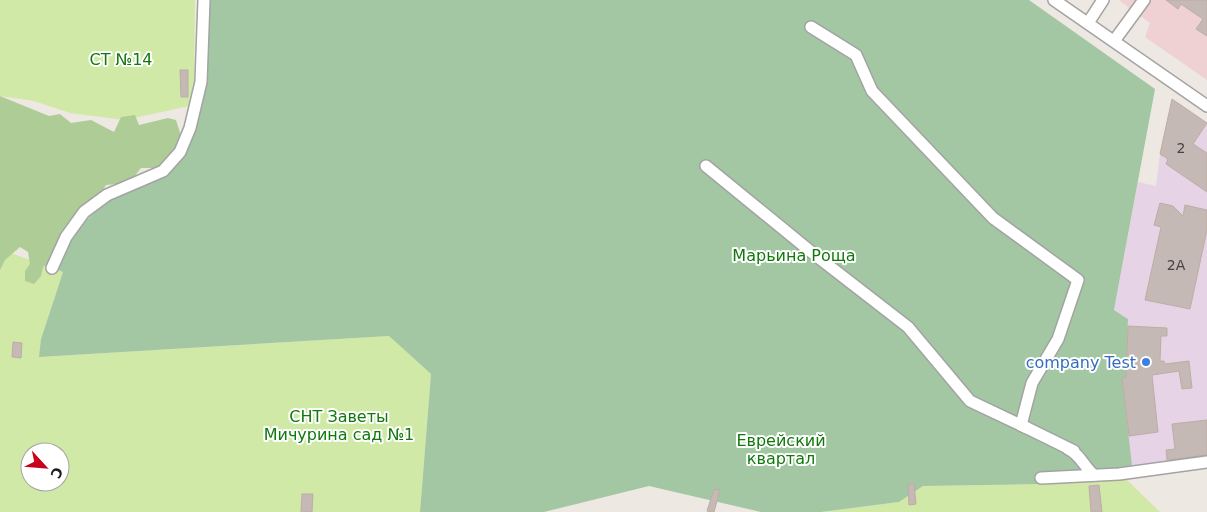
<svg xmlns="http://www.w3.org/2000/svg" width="1207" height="512" viewBox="0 0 1207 512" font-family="'DejaVu Sans',sans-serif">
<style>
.commercial{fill:#efd0d3}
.industrial{fill:#e7d3e6}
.grass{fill:#d0e9a6;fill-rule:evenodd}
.forest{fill:#aecd96}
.cemetery{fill:#a3c7a3}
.building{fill:#c5b9b5;stroke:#bfaca4}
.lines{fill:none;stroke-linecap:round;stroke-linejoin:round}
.minor-casing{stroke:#a3a3a3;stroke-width:14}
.minor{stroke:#fff;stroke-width:11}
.shop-dot{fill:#3f7fe0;stroke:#fff;stroke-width:2}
.labels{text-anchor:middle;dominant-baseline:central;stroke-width:4;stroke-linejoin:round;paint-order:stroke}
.number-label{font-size:14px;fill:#464342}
.park-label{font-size:16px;fill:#11790b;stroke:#fff}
.shop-label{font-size:16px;fill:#366cbe;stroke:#fff;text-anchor:end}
</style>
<rect width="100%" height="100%" fill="#eee8e2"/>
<!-- commercial -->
<path class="commercial" d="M1121,0H1207V80L1145,37L1150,23L1120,1Z"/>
<!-- industrial -->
<path class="industrial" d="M1172,99L1207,123V456L1132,465L1122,378L1126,377L1128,319L1114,310L1138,182L1156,186L1160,154Z"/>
<!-- grass -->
<g class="grass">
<path d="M0,0H195L194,84L189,106L125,120L70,113L34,101L0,96Z"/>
<path d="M0,249L63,272L41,339L40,357L389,336L431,374L420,512H0ZM30,452H60V482H30Z"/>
<path d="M1126,479L1160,512H821L899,502L923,486L1042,484Z"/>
</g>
<!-- forest -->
<path class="forest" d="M0,96L49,116L60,114L71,123L91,120L114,132L121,117L135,115L139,125L168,118L176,120L181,136L173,154L157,168H141L129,183L106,185C93,207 78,213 63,230C54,240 62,253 43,267L41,276L34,284L25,281V271L30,264L28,252L20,247L5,260L0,270Z"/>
<!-- cemetery -->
<path class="cemetery" d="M209,0H1029L1155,89L1114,310L1128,319L1126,377L1122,378L1132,465L1126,479L1042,484L923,486L899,502L821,512H761L649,486L544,512H420L431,374L389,336L39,357L41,339L63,272L58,270C62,260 65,247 71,238C81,224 95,211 109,201C135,185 164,184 183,157C208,121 206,43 209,0Z"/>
<!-- building -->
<g class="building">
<path d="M1166,0H1207V36L1196,29L1203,19L1181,4L1178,9Z"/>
<path d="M180,70H188V97H181Z"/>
<path d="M1172,99L1207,123L1193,144L1207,153V192L1166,164L1168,159L1160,154Z"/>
<path d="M1160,203L1173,206L1183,216L1185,205L1207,210V230L1190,309L1145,300L1161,227L1154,225Z"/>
<path d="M1128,326L1167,328V336H1161L1160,361H1164L1165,364L1189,361L1192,388L1182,389L1179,371L1152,375L1158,432L1129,436L1122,378L1126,377Z"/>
<path d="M13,342L22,343L21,358L12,357Z"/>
<path d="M1207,420V455L1167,460L1166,450L1175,449L1172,424Z"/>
<path d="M908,484H914L916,504L909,505Z"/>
<path d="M1099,485L1102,512H1091L1089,486Z"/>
<path d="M714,489L720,490L714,512H711L707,511Z"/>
<path d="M302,494H313L312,512H301Z"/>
</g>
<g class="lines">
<defs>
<g id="minor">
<path d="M1054,0L1207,106"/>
<path d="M1088,23L1103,0"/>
<path d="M811,27L856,55L872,91L993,218L1078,280L1058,339L1032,383L1021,425L1074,451"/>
<path d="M1114,41L1144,0"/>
<path d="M706,166L815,255L908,327L970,401L1027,428"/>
<path d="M52,268L66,237L84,212L107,195L163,171L180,152L190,128L201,82L204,0"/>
<path d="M1068,449C1080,454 1084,467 1094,475"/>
<path d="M1041,478L1119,474L1207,462"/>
</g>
</defs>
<!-- minor casing -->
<use href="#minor" class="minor-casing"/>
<!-- minor -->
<use href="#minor" class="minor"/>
</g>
<!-- markers -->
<circle class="shop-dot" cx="1146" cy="362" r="5"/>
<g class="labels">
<!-- number labels -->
<g class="number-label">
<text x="1181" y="148">2</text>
<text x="1176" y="265">2А</text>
</g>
<!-- park labels -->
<g class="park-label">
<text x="121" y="59">СТ №14</text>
<text x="794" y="255">Марьина Роща</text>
<text x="339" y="416">СНТ Заветы<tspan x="339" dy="18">Мичурина сад №1</tspan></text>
<text x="781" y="440">Еврейский<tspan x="781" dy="18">квартал</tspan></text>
</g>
<!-- shop labels -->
<g class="shop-label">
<text x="1136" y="362">company Test</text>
</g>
</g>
<!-- north arrow -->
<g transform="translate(45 467) rotate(116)"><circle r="24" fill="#ffffff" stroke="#a4a4a4"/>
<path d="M0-4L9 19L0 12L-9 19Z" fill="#c8001d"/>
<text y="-8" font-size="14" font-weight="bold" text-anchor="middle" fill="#1c1c1c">С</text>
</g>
</svg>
